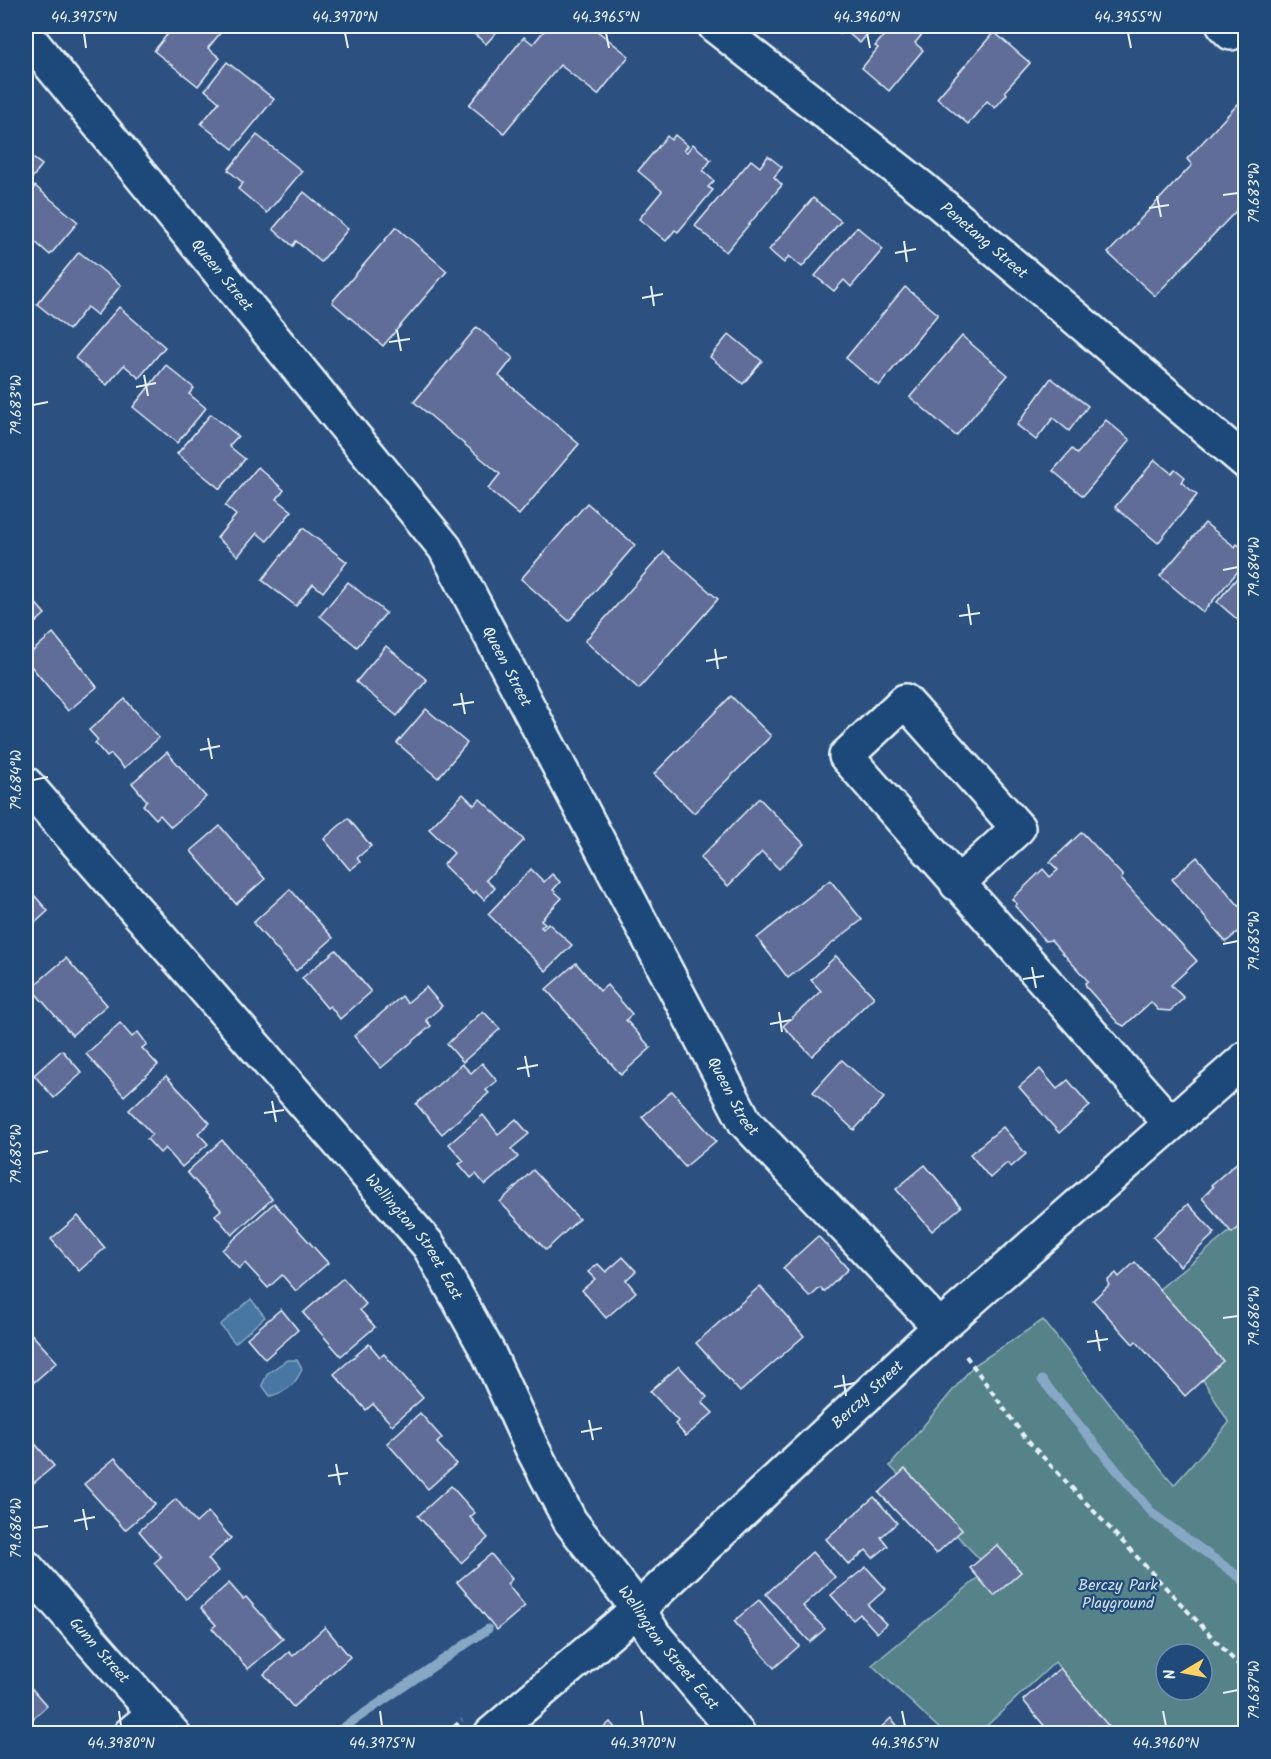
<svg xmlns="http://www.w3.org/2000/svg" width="1271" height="1759" viewBox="0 0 1271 1759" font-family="Kalam,sans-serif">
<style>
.green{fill:#56828a;stroke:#9fbac1;stroke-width:1.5;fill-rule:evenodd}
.water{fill:#4677a2;stroke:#87a8c4;stroke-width:1.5}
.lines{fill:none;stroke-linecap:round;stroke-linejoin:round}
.stream{stroke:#87a8c4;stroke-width:9}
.building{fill:#606d99;stroke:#e8f1f8;stroke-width:1.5}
.minor-casing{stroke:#e8f1f8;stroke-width:38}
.path{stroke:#e8f1f8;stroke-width:4;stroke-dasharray:6 4.5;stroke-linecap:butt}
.minor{stroke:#1f4a7a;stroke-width:33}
.ticks{fill:none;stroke:#e8f1f8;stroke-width:2}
.labels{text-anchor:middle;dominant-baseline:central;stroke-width:4.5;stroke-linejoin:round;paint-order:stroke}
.street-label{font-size:16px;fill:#e8f1f8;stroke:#1f4a7a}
.park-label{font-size:16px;fill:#d2e0e8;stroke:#1f4a7a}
.neatline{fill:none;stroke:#e8f1f8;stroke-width:2}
.ticks-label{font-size:15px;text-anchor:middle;fill:#e8f1f8}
</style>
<rect width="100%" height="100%" fill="#2c5180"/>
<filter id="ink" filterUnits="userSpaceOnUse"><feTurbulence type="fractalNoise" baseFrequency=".0167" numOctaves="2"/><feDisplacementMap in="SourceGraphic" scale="12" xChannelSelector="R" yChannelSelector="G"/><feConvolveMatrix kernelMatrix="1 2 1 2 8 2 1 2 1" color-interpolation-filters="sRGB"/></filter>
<g filter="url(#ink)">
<!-- green -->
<path class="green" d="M1245,1219V1733H1110L1055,1662L979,1733H944L872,1665L989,1569L890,1466L973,1366L1043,1320L1174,1485L1229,1423L1152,1295ZM1166,1654H1202V1690H1166Z"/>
<!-- water -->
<g class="water">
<path d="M251,1299L265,1317L235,1343L220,1325Z"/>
<path d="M287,1360H297L302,1369C295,1385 287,1392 270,1396L262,1385L268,1373Z"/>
</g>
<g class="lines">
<!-- stream -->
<g class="stream">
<path d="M1042,1380L1153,1514L1246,1582"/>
<path d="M334,1734L488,1629"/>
</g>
</g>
<!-- building -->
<g class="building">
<path d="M174,26H226L208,48L220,58L198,86L154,51Z"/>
<path d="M465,26H502L486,44Z"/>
<path d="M548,26H591L629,56L598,95L560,65L504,133L469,105L524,37L533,44Z"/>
<path d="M834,26H874L860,43L844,30L840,34L832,27Z"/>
<path d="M892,26L899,27L901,26H929L915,43L923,50L889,91L862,68L878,48L875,46Z"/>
<path d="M994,32L1030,63L1005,91L1007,94L995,108L987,101L968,124L937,98Z"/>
<path d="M227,62L274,99L233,149L201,124L219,102L205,90Z"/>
<path d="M1238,104L1246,111V219L1236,211L1155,296L1108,253L1192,165L1187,159Z"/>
<path d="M257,135L302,171L267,213L238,189L243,183L228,170Z"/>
<path d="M675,135L688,146L684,150L687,152L693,144L711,160L703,171L714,181L708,187L713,190L678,232L675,230L666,241L639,219L662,191L638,171L667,136L671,140Z"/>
<path d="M26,153L42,165L26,186Z"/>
<path d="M768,156L782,167L774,177L782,185L726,252L695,226L751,160L760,167Z"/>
<path d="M35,186L78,222L50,255L26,234V198Z"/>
<path d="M304,192L348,229L321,262L296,241L293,246L273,229Z"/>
<path d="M813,198L841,221L802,267L789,256L784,263L769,250Z"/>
<path d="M396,227L447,271L383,346L332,302Z"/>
<path d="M857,227L883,249L851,287L844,280L834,291L815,276Z"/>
<path d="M79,252L121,285L97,315L87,307L69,330L37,304Z"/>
<path d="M905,287L938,314L879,386L846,358Z"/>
<path d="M119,307L165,347L139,378L124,365L107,385L75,358Z"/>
<path d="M477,327L513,358L499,376L579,444L519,515L488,489L500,474L414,402Z"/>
<path d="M729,334L762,361L743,384L710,357Z"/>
<path d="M962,336L1008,375L956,436L910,397Z"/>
<path d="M166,365L194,388L189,394L206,408L177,443L133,407Z"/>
<path d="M1051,378L1088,406L1069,431L1053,418L1036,440L1017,425Z"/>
<path d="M211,414L238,436L229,446L245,459L220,489L177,454Z"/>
<path d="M1106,420L1130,440L1083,496L1053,471L1072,449L1077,454Z"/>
<path d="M1155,460L1171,473L1175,469L1185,477L1181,482L1197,495L1158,543L1115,507Z"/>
<path d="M258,467L284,490L277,499L292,511L267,541L257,533L238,556L217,538L236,515L225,506Z"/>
<path d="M587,503L635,545L569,621L521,579Z"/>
<path d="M1205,523L1235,547L1237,544L1246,551V562L1203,612L1160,576Z"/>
<path d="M303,528L347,562L323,592L313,584L296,606L262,580Z"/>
<path d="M664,552L718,599L639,689L585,641Z"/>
<path d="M1246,567V624L1244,625L1217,602Z"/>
<path d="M348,582L386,613L357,647L320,616Z"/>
<path d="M26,592L45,614L26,631Z"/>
<path d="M53,633L97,687L68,711L26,660V657Z"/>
<path d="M386,646L427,680L397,716L356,682Z"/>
<path d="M731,696L771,736L694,813L654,774Z"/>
<path d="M125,699L159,738L124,768L111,754L107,757L95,743L98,740L89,730Z"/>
<path d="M426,709L467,743L438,778L397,743Z"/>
<path d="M167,752L206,797L171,827L160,815L156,819L143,805L147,801L132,783Z"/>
<path d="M463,794L474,805L480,799L524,840L486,880L495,888L484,900L475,891L473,894L443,865L454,853L429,829Z"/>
<path d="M759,798L804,844L779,869L762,852L728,886L700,858Z"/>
<path d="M348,818L371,846L357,858L360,862L350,870L324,839Z"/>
<path d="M220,826L265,879L236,904L191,851Z"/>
<path d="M1082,832L1123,876L1121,879L1197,961L1171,985L1184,998L1170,1011L1158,1010L1151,1002L1124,1026L1118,1023L1087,988L1085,983L1088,981L1051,940L1045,941L1015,906L1017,904L1012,899L1043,869L1050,877L1058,870L1050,862Z"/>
<path d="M1197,857L1246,914V925L1226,942L1172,879Z"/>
<path d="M531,869L544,882L552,874L560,882L553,890L562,898L541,920L545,923L541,927L543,929L548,923L572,945L546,971L488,914Z"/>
<path d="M830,880L862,920L788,978L757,938Z"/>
<path d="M26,886L48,911L26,931Z"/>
<path d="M290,889L333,938L296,971L253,923Z"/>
<path d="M336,950L371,992L340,1019L330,1006L327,1008L302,978Z"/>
<path d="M836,956L874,997L812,1056L783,1026L821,991L811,980Z"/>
<path d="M66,958L107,1005L72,1035L31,988Z"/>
<path d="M576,963L600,991L607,985L632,1014L626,1020L651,1048L621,1075L546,989Z"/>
<path d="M426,987L442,1006L426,1020L431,1026L381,1068L354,1036L402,996L407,1003Z"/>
<path d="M483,1011L500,1029L463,1062L447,1044Z"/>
<path d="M120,1023L132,1037L138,1032L147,1044L142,1048L158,1065L124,1096L86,1054Z"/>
<path d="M62,1050L82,1073L54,1098L34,1075Z"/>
<path d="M842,1060L884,1098L854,1130L813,1092Z"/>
<path d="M482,1063L497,1081L486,1090L489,1093L442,1134L416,1104L462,1064L471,1073Z"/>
<path d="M1040,1069L1057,1089L1068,1080L1090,1106L1059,1133L1019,1087Z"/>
<path d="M166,1076L210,1123L198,1133L208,1144L182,1167L165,1148L160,1153L147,1139L152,1134L129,1110Z"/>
<path d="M672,1091L716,1141L685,1167L642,1117Z"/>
<path d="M483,1115L498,1134L516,1119L529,1134L511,1149L518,1157L485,1185L476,1174L471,1178L459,1164L464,1161L449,1144Z"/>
<path d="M1003,1127L1026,1154L1011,1167L1007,1163L990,1178L970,1154Z"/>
<path d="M222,1140L272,1199L232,1235L215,1215L221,1210L187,1172Z"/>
<path d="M1246,1155V1222L1232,1233L1202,1198L1213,1187L1211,1185Z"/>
<path d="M925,1165L961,1207L932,1231L896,1189Z"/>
<path d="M533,1170L579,1219L546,1250L500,1202Z"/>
<path d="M274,1203L328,1263L296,1291L282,1275L268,1288L245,1263L239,1269L222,1250Z"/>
<path d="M1188,1204L1215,1233L1180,1266L1153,1237Z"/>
<path d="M78,1216L105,1248L79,1271L51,1239Z"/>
<path d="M818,1236L848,1269L824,1292L820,1288L810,1297L783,1268Z"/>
<path d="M623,1257L636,1271L626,1280L636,1292L606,1318L582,1290L595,1279L588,1272L598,1264L606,1272Z"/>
<path d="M1135,1262L1223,1361L1185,1396L1136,1341L1133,1344L1093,1300L1109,1285L1107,1281L1116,1273L1119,1277Z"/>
<path d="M343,1278L366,1304L360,1310L375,1327L341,1356L303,1313Z"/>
<path d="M760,1286L804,1336L740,1392L696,1343Z"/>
<path d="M281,1309L298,1330L265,1359L247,1338Z"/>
<path d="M26,1328L57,1362L26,1389Z"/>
<path d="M369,1344L380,1357L384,1354L423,1398L392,1425L373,1404L366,1410L334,1374Z"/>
<path d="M679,1366L707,1397L702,1402L713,1413L686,1436L675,1424L678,1421L650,1391Z"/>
<path d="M420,1413L442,1438L437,1443L456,1464L428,1489L387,1443Z"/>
<path d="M26,1433L54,1466L30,1486L26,1480Z"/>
<path d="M115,1458L155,1504L125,1530L84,1484Z"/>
<path d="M905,1469L962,1530L936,1554L879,1493Z"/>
<path d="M451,1486L475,1513L470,1517L488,1538L461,1563L418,1516Z"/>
<path d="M874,1497L897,1523L881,1537L888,1546L873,1558L866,1550L849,1565L826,1539Z"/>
<path d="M176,1499L196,1523L208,1512L231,1538L208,1559L218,1571L186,1599L154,1563L161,1557L139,1531Z"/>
<path d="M997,1545L1021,1572L994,1596L970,1568Z"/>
<path d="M812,1552L835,1577L803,1606L825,1629L810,1642L766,1594Z"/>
<path d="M491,1554L512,1579L507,1584L525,1606L497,1630L457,1582Z"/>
<path d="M866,1567L886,1589L868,1605L886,1624L877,1633L860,1614L853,1620L831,1595Z"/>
<path d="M229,1583L243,1599L246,1597L283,1639L248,1669L212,1628L216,1625L201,1608Z"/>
<path d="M759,1600L799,1646L774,1668L734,1621Z"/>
<path d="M325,1627L350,1657L293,1707L264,1674L289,1652L293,1656Z"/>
<path d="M1060,1668L1115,1734H1051L1023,1700Z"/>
<path d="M26,1682L47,1706L26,1725Z"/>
<path d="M891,1718L904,1734H874Z"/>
<path d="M610,1722L621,1734H597Z"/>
</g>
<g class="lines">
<defs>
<g id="minor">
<path id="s1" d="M715,26L923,189L1246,462"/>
<path d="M1224,26L1231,33"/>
<path id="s2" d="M26,35L445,548L745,1122L940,1327"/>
<path id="s3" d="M26,784L429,1246L488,1352L532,1448L570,1521L638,1609L654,1635L738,1734"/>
<path d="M957,884L1018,828L905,701L846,756L1171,1124"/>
<path id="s4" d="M26,1567L173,1734"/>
<path d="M130,1734L155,1713"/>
<path id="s5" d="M491,1734L638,1609L940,1327L1246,1058"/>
</g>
</defs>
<!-- minor casing -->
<use href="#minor" class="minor-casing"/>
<!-- path -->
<g class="path">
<path d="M966,1356L1026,1439L1246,1673"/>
<path d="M446,1734L462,1720"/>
</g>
<!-- minor -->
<use href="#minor" class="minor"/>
</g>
</g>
<!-- ticks -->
<path class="ticks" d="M84,33L86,48M345,33L348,48M606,33L609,48M867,33L870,48M1128,33L1131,48M1223,195L1238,193M1157,196L1161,217M1149,208L1169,205M904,241L907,262M895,253L916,249M651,286L654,306M642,298L663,294M397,330L401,351M389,342L410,339M144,375L148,396M136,387L156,383M33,405L48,402M1223,570L1238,567M968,604L971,625M959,616L980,613M715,649L718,669M706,661L727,657M461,693L465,714M453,705L474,702M208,738L212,759M200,750L220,746M33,780L48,777M1223,944L1238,941M1032,967L1036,988M1023,979L1044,976M779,1012L782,1032M770,1024L791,1020M525,1056L529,1077M517,1069L538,1065M272,1101L276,1122M264,1113L284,1110M33,1154L48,1151M1223,1318L1238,1316M1096,1330L1100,1351M1087,1342L1108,1339M843,1375L846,1396M834,1387L855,1383M589,1420L593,1440M581,1432L602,1428M336,1464L340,1485M328,1476L348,1473M83,1509L87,1530M74,1521L95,1517M33,1528L48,1526M1223,1693L1238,1690M119,1711L121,1726M380,1711L382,1726M641,1711L643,1726M902,1711L905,1726M1163,1711L1166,1726"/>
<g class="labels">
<!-- street labels -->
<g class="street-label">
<text stroke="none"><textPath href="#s1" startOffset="344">Penetang Street</textPath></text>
<text stroke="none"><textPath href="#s2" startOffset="310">Queen Street</textPath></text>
<text stroke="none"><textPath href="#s2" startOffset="796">Queen Street</textPath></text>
<text stroke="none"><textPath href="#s2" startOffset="1282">Queen Street</textPath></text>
<text stroke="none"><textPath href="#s3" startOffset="597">Wellington Street East</textPath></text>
<text stroke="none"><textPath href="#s5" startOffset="507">Berczy Street</textPath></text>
<text stroke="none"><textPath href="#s3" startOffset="1083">Wellington Street East</textPath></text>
<text stroke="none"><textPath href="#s4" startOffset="111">Gunn Street</textPath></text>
</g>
<!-- park labels -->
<g class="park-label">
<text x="1118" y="1585">Berczy Park<tspan x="1118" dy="18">Playground</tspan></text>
</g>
</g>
<!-- margin -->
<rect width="1271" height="1759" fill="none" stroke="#1f4a7a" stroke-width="66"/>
<!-- north arrow -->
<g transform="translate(1184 1672) rotate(260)"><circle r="28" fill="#1f4a7a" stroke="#6f8dac" stroke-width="1.5"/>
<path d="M0-4.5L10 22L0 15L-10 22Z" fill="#ffd166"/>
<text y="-9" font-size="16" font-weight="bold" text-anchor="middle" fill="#e8f1f8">N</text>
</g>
<rect x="33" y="33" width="1205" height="1693" class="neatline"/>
<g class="ticks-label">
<text x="84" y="22">44.3975°N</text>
<text x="345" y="22">44.3970°N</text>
<text x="606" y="22">44.3965°N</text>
<text x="867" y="22">44.3960°N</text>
<text x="1128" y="22">44.3955°N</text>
<text transform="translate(1254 193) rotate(-90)" y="5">79.683°W</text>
<text transform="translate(16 405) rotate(-90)" y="5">79.683°W</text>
<text transform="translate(1254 567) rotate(-90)" y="5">79.684°W</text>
<text transform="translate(16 780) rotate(-90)" y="5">79.684°W</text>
<text transform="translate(1254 941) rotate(-90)" y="5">79.685°W</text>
<text transform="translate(16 1154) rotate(-90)" y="5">79.685°W</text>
<text transform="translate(1254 1316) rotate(-90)" y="5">79.686°W</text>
<text transform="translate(16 1528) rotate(-90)" y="5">79.686°W</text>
<text transform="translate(1254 1690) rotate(-90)" y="5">79.687°W</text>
<text x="121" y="1748">44.3980°N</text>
<text x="382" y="1748">44.3975°N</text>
<text x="643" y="1748">44.3970°N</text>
<text x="905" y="1748">44.3965°N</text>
<text x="1166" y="1748">44.3960°N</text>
</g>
</svg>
